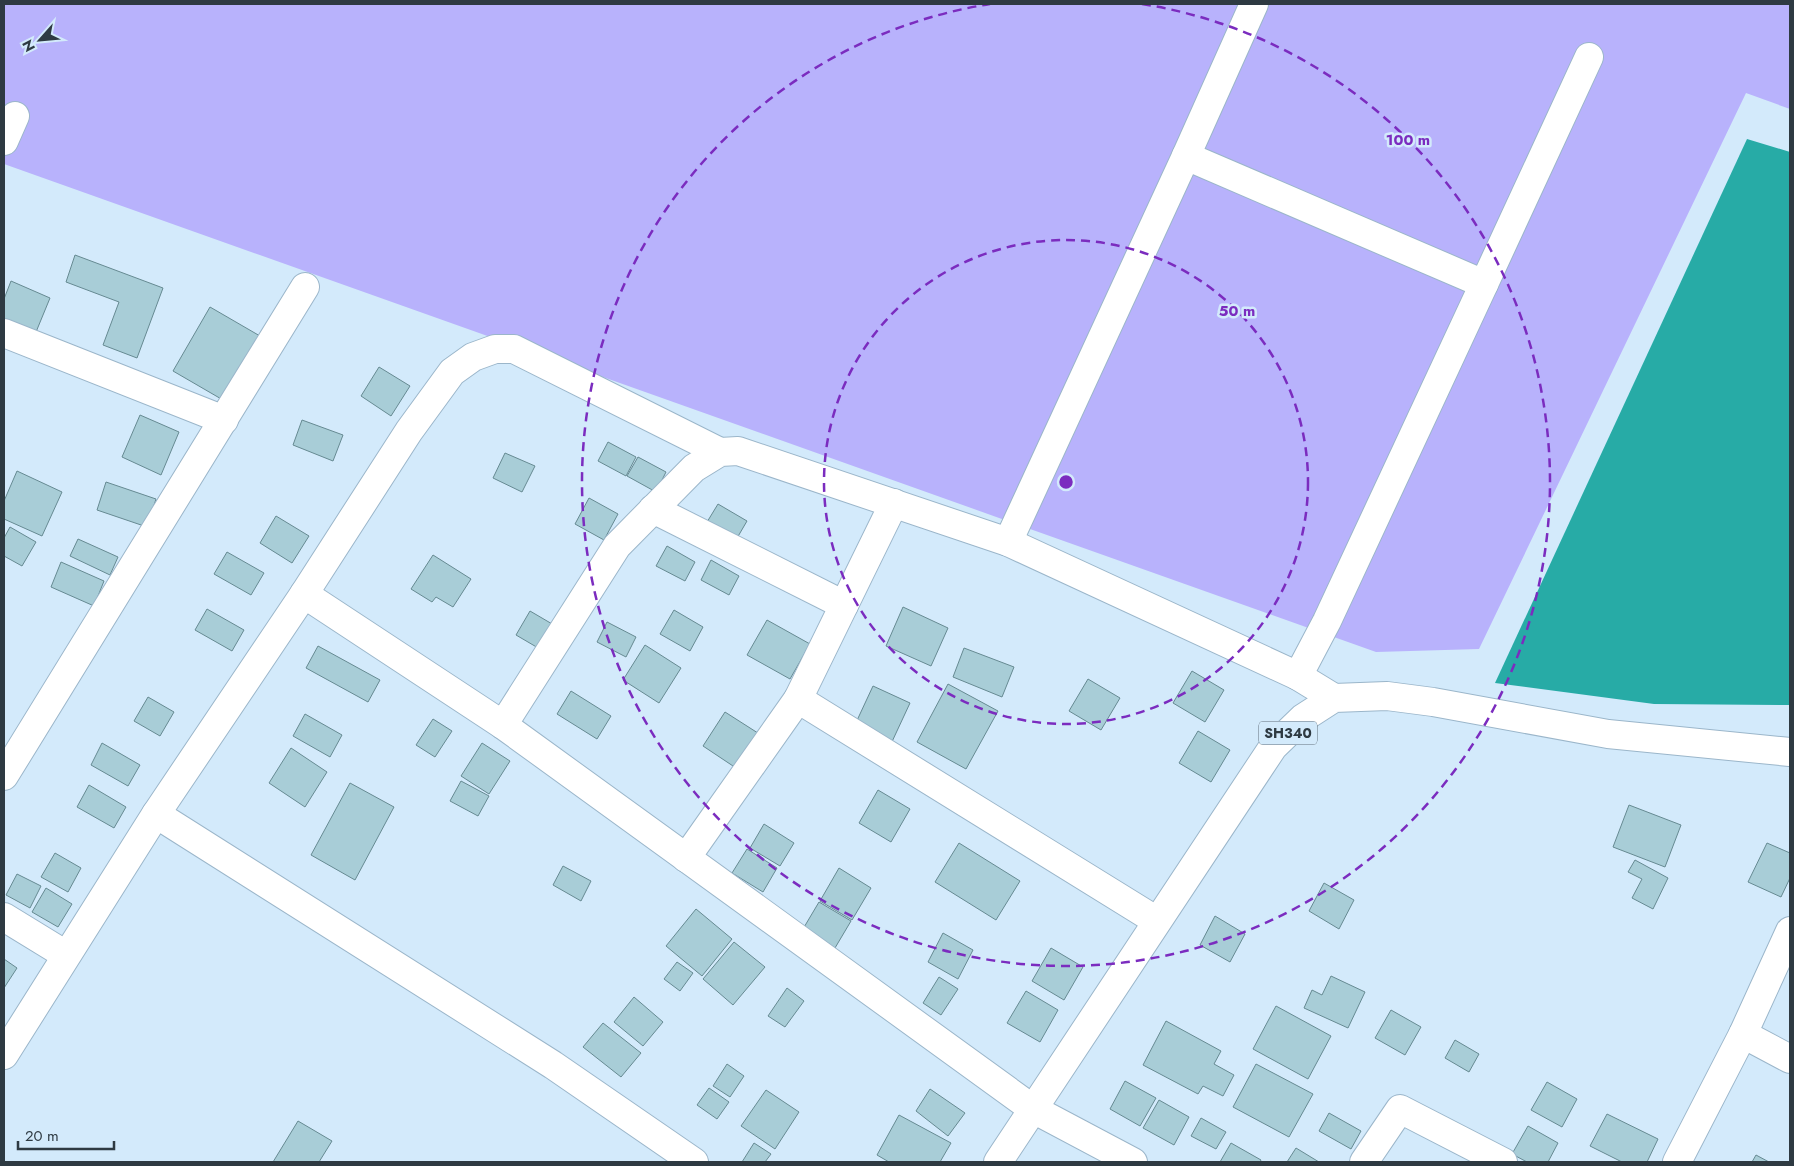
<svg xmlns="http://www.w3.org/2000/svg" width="1794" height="1166" viewBox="0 0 1794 1166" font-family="Jost,sans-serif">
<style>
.green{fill:#b8b2fc}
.water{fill:#27aba6}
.building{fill:#a8cdd7;stroke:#668a92}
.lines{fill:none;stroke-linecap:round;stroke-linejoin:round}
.street-casing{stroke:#9bb6ca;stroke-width:30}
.primary-casing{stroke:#9bb6ca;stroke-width:30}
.street{stroke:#fff;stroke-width:28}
.primary{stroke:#fff;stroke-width:28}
.ring{fill:none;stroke:#7b2cbf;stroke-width:2.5;stroke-dasharray:9 6}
.labels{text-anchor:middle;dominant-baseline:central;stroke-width:5;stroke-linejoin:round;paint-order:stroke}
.shield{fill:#d3eafb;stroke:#606f7a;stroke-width:1}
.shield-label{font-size:14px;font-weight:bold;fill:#2e3a42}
.centre{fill:#7b2cbf;stroke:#d3eafb;stroke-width:2.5}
.ring-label{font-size:15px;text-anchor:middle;font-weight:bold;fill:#7b2cbf;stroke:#d3eafb;stroke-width:5;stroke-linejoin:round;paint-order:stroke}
</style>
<rect width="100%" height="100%" fill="#d3eafb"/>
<!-- green -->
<path class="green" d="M4,4H1790V109L1746,93L1479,649L1376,652L4,164Z"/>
<!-- water -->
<path class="water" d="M1747,139L1790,152V705L1654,704L1495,683Z"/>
<!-- building -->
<g class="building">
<path d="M75,255L163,288L137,358L103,345L119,302L66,282Z"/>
<path d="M11,281L50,298L36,332L4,319V299Z"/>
<path d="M210,307L260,336L223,400L173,371Z"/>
<path d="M379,367L410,386L391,416L361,396Z"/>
<path d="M140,415L179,432L161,475L122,457Z"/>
<path d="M302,420L343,435L333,461L293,445Z"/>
<path d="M608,442L636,457L626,476L598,461Z"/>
<path d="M505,453L535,466L522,492L493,478Z"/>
<path d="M638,457L666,472L656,492L627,476Z"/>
<path d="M17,471L62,492L42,536L4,519V501Z"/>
<path d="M106,482L156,499L147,527L97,510Z"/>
<path d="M589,498L618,514L604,540L575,524Z"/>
<path d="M718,504L747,521L733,545L704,527Z"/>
<path d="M276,516L309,536L292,563L260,543Z"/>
<path d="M10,527L36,542L22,566L4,556V538Z"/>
<path d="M78,539L118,557L110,575L70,556Z"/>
<path d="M667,546L695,562L685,581L656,566Z"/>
<path d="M227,552L264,573L251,595L214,574Z"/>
<path d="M433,555L471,579L453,607L436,597L432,602L411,589Z"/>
<path d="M711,560L739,576L729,595L701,580Z"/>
<path d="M61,562L104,581L94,606L51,587Z"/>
<path d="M903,607L948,628L931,666L886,646Z"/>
<path d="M207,609L244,630L232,651L195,630Z"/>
<path d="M674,610L703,627L690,651L660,634Z"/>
<path d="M530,611L559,628L545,652L516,635Z"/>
<path d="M767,620L810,644L790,679L747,655Z"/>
<path d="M607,622L636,637L626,657L597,642Z"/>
<path d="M645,645L681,668L659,703L623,680Z"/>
<path d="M318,646L380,680L368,702L306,668Z"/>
<path d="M964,648L1014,667L1002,697L953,677Z"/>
<path d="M1192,671L1224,690L1205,722L1173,703Z"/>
<path d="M1088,679L1120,698L1101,730L1069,711Z"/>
<path d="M948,684L998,711L966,769L917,742Z"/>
<path d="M873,686L910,703L890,746L853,729Z"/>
<path d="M571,691L611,716L597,739L557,714Z"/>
<path d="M148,697L174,712L160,736L134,721Z"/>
<path d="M725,712L761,735L739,770L703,746Z"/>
<path d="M305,714L342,735L330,757L293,736Z"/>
<path d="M433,719L452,731L435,757L416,745Z"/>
<path d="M1198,731L1230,750L1211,782L1179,763Z"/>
<path d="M102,743L140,765L128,786L91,765Z"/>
<path d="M482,743L510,761L489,794L461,776Z"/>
<path d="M291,748L327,772L305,807L269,783Z"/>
<path d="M461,781L489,796L478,816L450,801Z"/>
<path d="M350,783L394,807L355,880L311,855Z"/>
<path d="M89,785L126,807L114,828L77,807Z"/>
<path d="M878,790L910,809L891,842L859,823Z"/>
<path d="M1629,805L1681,825L1665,867L1613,847Z"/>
<path d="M764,824L794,843L780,866L750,848Z"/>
<path d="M959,843L1020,881L996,920L935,882Z"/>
<path d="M1767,843L1790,853V878L1781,897L1748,882Z"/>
<path d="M747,849L777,868L763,892L732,873Z"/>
<path d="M55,853L81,868L68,892L41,877Z"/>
<path d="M1635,860L1668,878L1653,909L1632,898L1642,879L1628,872Z"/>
<path d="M563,866L591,881L581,901L553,885Z"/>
<path d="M839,868L871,888L852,920L820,901Z"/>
<path d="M17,874L41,886L30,908L6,895Z"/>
<path d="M1324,883L1354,900L1339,929L1309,911Z"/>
<path d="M46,888L72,904L58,927L32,912Z"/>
<path d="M819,902L851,921L832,953L800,934Z"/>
<path d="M696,909L732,939L702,976L666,946Z"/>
<path d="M1215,916L1245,934L1230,962L1200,945Z"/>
<path d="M943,933L973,950L958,979L928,962Z"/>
<path d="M734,942L765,967L733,1005L703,979Z"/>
<path d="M1051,948L1083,967L1064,1000L1032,981Z"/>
<path d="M4,959L17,968L4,988Z"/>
<path d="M677,962L693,973L680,991L664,979Z"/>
<path d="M1331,976L1365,992L1348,1028L1304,1008L1312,990L1322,995Z"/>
<path d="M939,977L958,989L941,1015L923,1003Z"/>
<path d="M787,988L804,1001L785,1027L768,1016Z"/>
<path d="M1026,991L1058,1010L1040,1042L1007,1023Z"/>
<path d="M634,997L663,1022L643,1046L614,1022Z"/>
<path d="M1276,1006L1331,1036L1308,1079L1253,1049Z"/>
<path d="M1391,1010L1421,1027L1405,1055L1375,1038Z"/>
<path d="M1166,1021L1221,1051L1214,1064L1234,1075L1223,1096L1203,1086L1198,1094L1143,1065Z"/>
<path d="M603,1023L641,1053L621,1077L583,1047Z"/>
<path d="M1455,1040L1479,1054L1469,1072L1445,1058Z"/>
<path d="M727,1064L744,1076L730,1097L713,1086Z"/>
<path d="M1256,1064L1313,1094L1289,1137L1233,1107Z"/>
<path d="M1125,1081L1156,1098L1140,1126L1110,1109Z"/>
<path d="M1547,1082L1577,1099L1562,1127L1531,1110Z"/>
<path d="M709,1088L729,1102L717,1119L697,1105Z"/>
<path d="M930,1089L965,1113L948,1136L916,1111Z"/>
<path d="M766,1090L799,1112L775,1149L741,1126Z"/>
<path d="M1159,1100L1189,1117L1174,1145L1143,1128Z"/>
<path d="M1329,1113L1361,1131L1351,1149L1319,1131Z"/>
<path d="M1607,1114L1658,1139L1647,1162H1622L1590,1146Z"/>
<path d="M899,1115L951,1143L940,1162H889L877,1155Z"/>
<path d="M1201,1118L1226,1132L1216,1149L1191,1136Z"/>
<path d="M298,1121L332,1141L319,1162H273Z"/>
<path d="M1528,1126L1558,1143L1548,1162H1527L1512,1154Z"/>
<path d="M754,1143L771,1154L765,1162H742Z"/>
<path d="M1231,1143L1261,1160L1260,1162H1220Z"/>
<path d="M1296,1148L1319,1162H1287Z"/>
<path d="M1756,1155L1769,1162H1752Z"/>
</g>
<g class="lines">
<defs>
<g id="street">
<path d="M4,141L15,116"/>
<path d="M1186,156L1484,284"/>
<path d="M4,333L224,420"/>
<path d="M653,509L844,605"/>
<path d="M1008,542L1186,156L1254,4"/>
<path d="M304,594L503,725L1033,1109L1133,1162"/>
<path d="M1298,676L1327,621L1484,284L1589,57"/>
<path d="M798,699L894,503"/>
<path d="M503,725L617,546L694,468L720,452L738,451L1008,542L1298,676L1334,698"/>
<path d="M4,776L305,287"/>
<path d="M156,814L553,1065L694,1162"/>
<path d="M686,858L798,699L1157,921"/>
<path d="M4,917L66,955"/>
<path d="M1743,1034L1790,1059"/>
<path d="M4,1055L156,814L304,594L409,431L452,372L473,357L495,349H514L720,452"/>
<path d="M1364,1162L1400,1109L1503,1162"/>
<path d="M1677,1162L1743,1034L1790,931"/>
</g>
<path id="primary" d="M998,1162L1273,747L1303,718L1334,698L1387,696L1433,702L1608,734L1790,752"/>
</defs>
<!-- street casing -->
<use href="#street" class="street-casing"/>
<!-- primary casing -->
<use href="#primary" class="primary-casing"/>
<!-- street -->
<use href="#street" class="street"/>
<!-- primary -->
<use href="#primary" class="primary"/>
</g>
<!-- distance rings -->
<g class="ring">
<circle cx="1066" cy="482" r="242"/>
<path d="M1142 4A484 484 0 1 1 990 4"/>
</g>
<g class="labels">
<!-- shield labels -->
<rect class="shield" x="1259" y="721.5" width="58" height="23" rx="4"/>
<g class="shield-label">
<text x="1288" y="733">SH340</text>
</g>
</g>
<circle cx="1066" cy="482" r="8" class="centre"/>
<g class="ring-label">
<text x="1408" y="145">100 m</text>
<text x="1237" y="316">50 m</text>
</g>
<!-- border -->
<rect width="1794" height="1166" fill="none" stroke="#2e3a42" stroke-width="10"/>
<!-- north arrow -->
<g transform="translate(40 40) rotate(243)" stroke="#d3eafb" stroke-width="4" paint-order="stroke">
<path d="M0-4L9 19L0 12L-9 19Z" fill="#2e3a42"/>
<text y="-8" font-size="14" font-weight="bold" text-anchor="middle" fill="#2e3a42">N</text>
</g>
<!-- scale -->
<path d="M18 1141v8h96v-8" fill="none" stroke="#2e3a42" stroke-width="2.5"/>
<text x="25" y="1141" font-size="15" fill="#2e3a42" stroke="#d3eafb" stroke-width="4" paint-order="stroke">20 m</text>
</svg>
